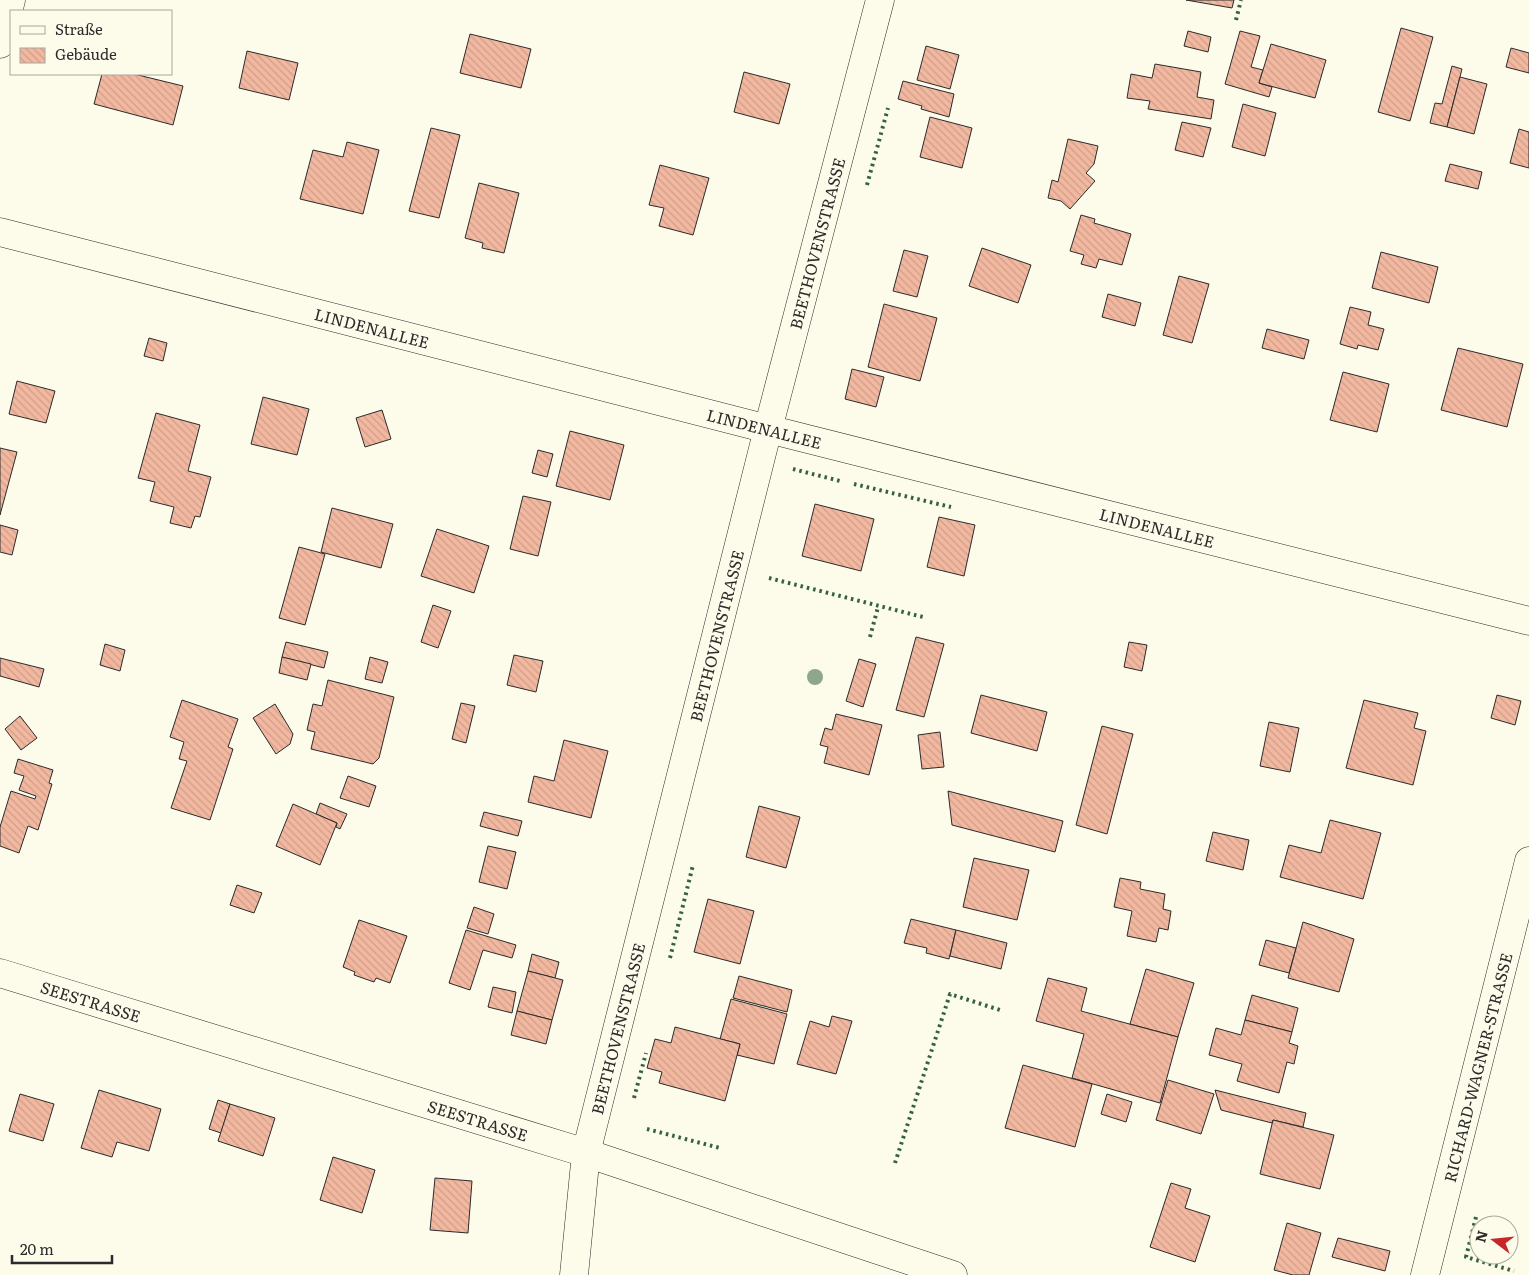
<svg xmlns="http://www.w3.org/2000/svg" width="1529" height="1275" viewBox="0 0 1529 1275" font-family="Literata,serif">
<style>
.building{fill:url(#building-back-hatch);stroke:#2b2b2b}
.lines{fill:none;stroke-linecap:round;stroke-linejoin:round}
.minor-casing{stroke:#2b2b2b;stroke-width:29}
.minor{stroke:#fdfbea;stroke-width:28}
.hedge{stroke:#34623c;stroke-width:4;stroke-dasharray:2.5 4;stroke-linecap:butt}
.tree{fill:#8ea78a}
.labels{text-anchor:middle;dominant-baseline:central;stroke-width:4;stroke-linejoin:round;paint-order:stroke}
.street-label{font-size:16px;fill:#2b2b2b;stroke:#fdfbea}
</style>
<defs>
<pattern id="building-back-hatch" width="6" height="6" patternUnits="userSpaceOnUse" patternTransform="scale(1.25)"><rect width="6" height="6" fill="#f2b8a0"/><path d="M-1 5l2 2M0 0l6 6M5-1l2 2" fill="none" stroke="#d09e8a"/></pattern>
</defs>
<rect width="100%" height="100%" fill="#fdfbea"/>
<!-- building -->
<g class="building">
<path d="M1186,0H1234L1232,8Z"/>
<path d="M1401,28L1433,37L1410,121L1378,112Z"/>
<path d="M1188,31L1211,37L1208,52L1184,46Z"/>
<path d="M1240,31L1260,36L1251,67L1263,70L1259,83L1272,87L1269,97L1225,84Z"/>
<path d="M470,34L531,49L521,88L460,73Z"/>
<path d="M1271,44L1326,60L1315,98L1259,83Z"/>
<path d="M926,46L959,55L950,89L917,80Z"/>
<path d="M1511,48L1529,53V73L1506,67Z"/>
<path d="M247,51L298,63L289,100L239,88Z"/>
<path d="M1155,64L1201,72L1197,97L1214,100L1211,119L1148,109L1150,101L1127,98L1131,74L1152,78Z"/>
<path d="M1452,66L1462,69L1447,127L1430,123L1435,103L1442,104Z"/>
<path d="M744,72L790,84L779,124L734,112Z"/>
<path d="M102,74H134L183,86L173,125L94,104Z"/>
<path d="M1460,77L1487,84L1474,134L1447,127Z"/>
<path d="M903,81L954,94L949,117L921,109L922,106L898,99Z"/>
<path d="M1243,104L1276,113L1265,156L1232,147Z"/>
<path d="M930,117L972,128L962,168L920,157Z"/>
<path d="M1182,122L1211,128L1203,157L1175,150Z"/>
<path d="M431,128L460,135L439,218L409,211Z"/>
<path d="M1519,129L1529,132V168L1510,163Z"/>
<path d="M1068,139L1098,146L1094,164L1086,173L1095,181L1070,209L1061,201L1048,198L1052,180L1058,182Z"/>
<path d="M347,142L379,150L363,214L300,199L313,150L343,157Z"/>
<path d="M1450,164L1482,172L1478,189L1445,181Z"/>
<path d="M660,165L709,178L693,235L659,226L664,208L649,205Z"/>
<path d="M479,183L519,193L504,253L482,248L483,243L465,238Z"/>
<path d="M1081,215L1095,219L1094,223L1131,234L1122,265L1099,259L1096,268L1081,264L1084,255L1070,251Z"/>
<path d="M982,248L1031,265L1018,303L969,286Z"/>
<path d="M904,250L928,256L917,297L893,291Z"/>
<path d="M1381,252L1438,267L1429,303L1372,288Z"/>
<path d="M1179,276L1209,284L1192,343L1163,335Z"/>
<path d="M1108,294L1141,303L1135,326L1102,317Z"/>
<path d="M884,304L937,318L920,381L868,367Z"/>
<path d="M1350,307L1371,312L1368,325L1384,329L1378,350L1358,345L1357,349L1340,344Z"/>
<path d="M1267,329L1309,340L1304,359L1262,348Z"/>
<path d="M149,338L167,343L163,361L144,356Z"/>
<path d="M1458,348L1523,364L1507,427L1441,410Z"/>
<path d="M852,369L884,377L876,407L845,399Z"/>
<path d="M1343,372L1389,384L1377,432L1330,420Z"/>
<path d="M17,381L55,391L46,423L9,414Z"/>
<path d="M263,397L309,409L297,455L251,444Z"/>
<path d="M382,410L391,439L365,447L356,418Z"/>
<path d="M156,413L200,425L188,471L211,477L200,517L195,516L191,528L170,523L174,507L150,501L155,482L138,478Z"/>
<path d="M570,431L624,445L610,500L556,486Z"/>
<path d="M0,448L17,452L0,515Z"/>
<path d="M538,450L553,454L547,477L532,473Z"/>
<path d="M523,496L551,502L538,556L510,549Z"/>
<path d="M815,504L874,519L861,571L802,556Z"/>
<path d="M332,508L393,524L381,568L321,552Z"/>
<path d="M939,517L975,525L964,576L927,567Z"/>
<path d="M0,525L18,530L12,555L0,552Z"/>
<path d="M437,529L489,546L474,593L421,576Z"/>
<path d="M299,547L325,554L305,625L279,618Z"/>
<path d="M433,605L451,611L438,648L421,642Z"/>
<path d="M916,637L944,644L924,717L896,710Z"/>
<path d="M286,642L328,652L324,668L282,657Z"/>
<path d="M1129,642L1147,645L1142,671L1124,667Z"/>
<path d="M105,644L125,650L120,671L100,665Z"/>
<path d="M514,655L543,661L536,692L507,685Z"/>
<path d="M282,657L311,664L307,680L279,673Z"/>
<path d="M370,657L388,662L382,683L365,679Z"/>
<path d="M0,658L44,669L39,687L0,676Z"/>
<path d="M859,659L876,664L863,707L846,701Z"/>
<path d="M328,680L394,697L379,758L373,764L311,749L315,732L307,730L313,704L322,706Z"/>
<path d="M981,695L1047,712L1037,751L971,733Z"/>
<path d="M1497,695L1521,701L1515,725L1491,718Z"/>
<path d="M182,700L238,719L228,747L233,749L210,820L171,808L187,761L179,759L184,742L170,737Z"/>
<path d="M1364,700L1418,713L1414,728L1426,731L1413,785L1346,768Z"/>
<path d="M461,703L475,706L466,743L452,739Z"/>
<path d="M275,704L293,734L290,744L276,754L253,718Z"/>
<path d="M836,714L882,725L869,775L824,763L828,747L820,745L825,728L832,730Z"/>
<path d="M20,716L37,738L21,750L5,729Z"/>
<path d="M1269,722L1299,728L1290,772L1260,766Z"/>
<path d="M1102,726L1133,734L1107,834L1076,825Z"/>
<path d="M940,732L944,767L922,769L918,735Z"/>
<path d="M564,740L608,751L591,818L528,802L534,776L554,781Z"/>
<path d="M18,759L53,770L49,783L52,784L38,830L28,826L19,853L0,846V827L11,791L35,799L36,796L19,790L24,776L14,773Z"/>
<path d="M348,776L376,786L369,807L340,798Z"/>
<path d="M948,791L1063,821L1055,852L952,825Z"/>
<path d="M320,803L347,814L340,829L336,827L337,823L316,814Z"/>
<path d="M293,804L337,823L320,865L276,846Z"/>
<path d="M759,806L800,817L786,868L746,857Z"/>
<path d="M484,812L522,821L518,836L480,826Z"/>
<path d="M1330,820L1381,833L1363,899L1280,877L1289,845L1321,853Z"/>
<path d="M1213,832L1249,840L1243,870L1206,861Z"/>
<path d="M488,846L516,852L507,889L479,882Z"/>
<path d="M974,858L1029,870L1017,920L963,907Z"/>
<path d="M1120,878L1141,882L1140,889L1165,894L1163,909L1171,911L1168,930L1159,928L1156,942L1127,936L1132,911L1114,907Z"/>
<path d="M237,885L262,893L254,913L230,905Z"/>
<path d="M708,899L754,911L740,964L694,952Z"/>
<path d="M474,907L494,914L488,934L467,928Z"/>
<path d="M911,919L956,930L949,959L926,953L927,948L904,943Z"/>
<path d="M359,920L407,936L390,983L376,978L374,982L354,975L355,972L343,967Z"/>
<path d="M1303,922L1354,939L1339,992L1288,978Z"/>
<path d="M466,930L516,945L512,958L483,950L470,990L449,983Z"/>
<path d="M956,930L1007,943L1001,969L950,956Z"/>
<path d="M1266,940L1296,948L1289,973L1259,965Z"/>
<path d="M532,954L559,962L555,978L528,971Z"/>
<path d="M1146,969L1194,983L1178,1037L1130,1024Z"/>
<path d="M528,971L563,980L552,1020L517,1011Z"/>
<path d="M739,976L792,990L787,1012L733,998Z"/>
<path d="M1048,978L1087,988L1081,1011L1178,1037L1160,1103L1072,1078L1084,1034L1036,1021Z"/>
<path d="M493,987L516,992L512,1013L488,1007Z"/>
<path d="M1252,995L1298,1008L1292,1032L1245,1020Z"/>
<path d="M731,999L787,1014L774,1064L737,1055L740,1044L720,1039Z"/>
<path d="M517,1011L552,1020L546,1044L511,1035Z"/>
<path d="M832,1016L852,1021L836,1074L797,1064L810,1021L829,1027Z"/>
<path d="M1245,1020L1292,1032L1289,1043L1298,1046L1294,1064L1287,1062L1279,1093L1237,1081L1242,1064L1209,1055L1216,1028L1241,1035Z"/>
<path d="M675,1027L740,1044L725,1101L659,1083L662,1072L647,1068L655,1039L671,1043Z"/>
<path d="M1023,1065L1092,1084L1075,1147L1005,1128Z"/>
<path d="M1168,1080L1214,1094L1201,1134L1156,1120Z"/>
<path d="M99,1090L161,1109L149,1151L117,1142L112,1157L81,1148Z"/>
<path d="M1215,1090L1306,1113L1303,1127L1273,1120L1272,1123L1221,1110Z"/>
<path d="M20,1094L54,1104L43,1141L9,1131Z"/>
<path d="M1107,1094L1132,1102L1126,1122L1101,1114Z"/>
<path d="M218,1100L230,1104L221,1133L209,1129Z"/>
<path d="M230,1104L275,1118L263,1156L218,1141Z"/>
<path d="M1273,1120L1334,1135L1320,1189L1260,1174Z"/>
<path d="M333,1157L375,1170L362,1213L320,1200Z"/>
<path d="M435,1178L472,1181L468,1233L430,1230Z"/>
<path d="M1171,1183L1191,1189L1185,1208L1210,1216L1195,1262L1150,1247Z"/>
<path d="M1287,1223L1321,1233L1309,1275H1293L1274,1270Z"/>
<path d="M1338,1238L1390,1251L1385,1271L1332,1257Z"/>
</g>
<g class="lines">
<defs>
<g id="minor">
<path d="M0,44L11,0"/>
<path id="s1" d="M0,232L768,429L1529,621"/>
<path id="s2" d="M0,973L586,1153L953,1275"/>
<path id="s3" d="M574,1275L586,1153L768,429L880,0"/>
<path id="s4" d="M1425,1275L1529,861"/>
</g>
</defs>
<!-- minor casing -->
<use href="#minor" class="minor-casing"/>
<!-- minor -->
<use href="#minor" class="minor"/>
<!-- hedge -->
<g class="hedge">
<path d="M1236,20L1241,0"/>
<path d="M867,185L888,108"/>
<path d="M793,469L840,481"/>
<path d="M854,484L951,507"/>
<path d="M769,578L923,617"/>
<path d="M870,637L878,607"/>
<path d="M670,958L693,865"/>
<path d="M634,1098L646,1053"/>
<path d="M647,1129L720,1148"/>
<path d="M895,1163L950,994L1003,1011"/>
<path d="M1476,1217L1466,1257L1514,1271"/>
</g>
</g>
<!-- trees -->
<circle class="tree" cx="815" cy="677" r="8"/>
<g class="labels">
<!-- street labels -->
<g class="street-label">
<text stroke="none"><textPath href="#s3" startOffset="1061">BEETHOVENSTRASSE</textPath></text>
<text stroke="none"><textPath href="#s1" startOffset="384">LINDENALLEE</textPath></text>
<text stroke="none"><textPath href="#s1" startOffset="789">LINDENALLEE</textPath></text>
<text stroke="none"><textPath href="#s1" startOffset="1194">LINDENALLEE</textPath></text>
<text stroke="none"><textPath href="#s3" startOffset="656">BEETHOVENSTRASSE</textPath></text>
<text stroke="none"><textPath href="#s2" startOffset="95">SEESTRASSE</textPath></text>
<text stroke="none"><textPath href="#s3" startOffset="251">BEETHOVENSTRASSE</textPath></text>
<text stroke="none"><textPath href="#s4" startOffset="214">RICHARD-WAGNER-STRASSE</textPath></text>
<text stroke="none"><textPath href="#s2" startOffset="500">SEESTRASSE</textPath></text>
</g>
</g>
<!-- legend -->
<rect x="10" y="10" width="162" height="65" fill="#fdfbea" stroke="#a9a89e"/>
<rect x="20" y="26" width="25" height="8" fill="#fdfbea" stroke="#a9a89e"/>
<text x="55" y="35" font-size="15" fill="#2b2b2b">Straße</text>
<rect x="20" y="48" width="25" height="15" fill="url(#building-back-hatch)" stroke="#a9a89e"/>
<text x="55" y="60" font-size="15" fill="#2b2b2b">Gebäude</text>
<!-- north arrow -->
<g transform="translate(1494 1240) rotate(286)"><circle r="24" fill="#fdfbea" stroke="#a9a89e"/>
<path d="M0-4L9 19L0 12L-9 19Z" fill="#c62828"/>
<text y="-8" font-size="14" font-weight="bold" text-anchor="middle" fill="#2b2b2b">N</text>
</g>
<!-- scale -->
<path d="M12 1255v8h100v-8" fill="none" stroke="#2b2b2b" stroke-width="2.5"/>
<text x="20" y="1255" font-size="15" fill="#2b2b2b" stroke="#fdfbea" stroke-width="4" paint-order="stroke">20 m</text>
</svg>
